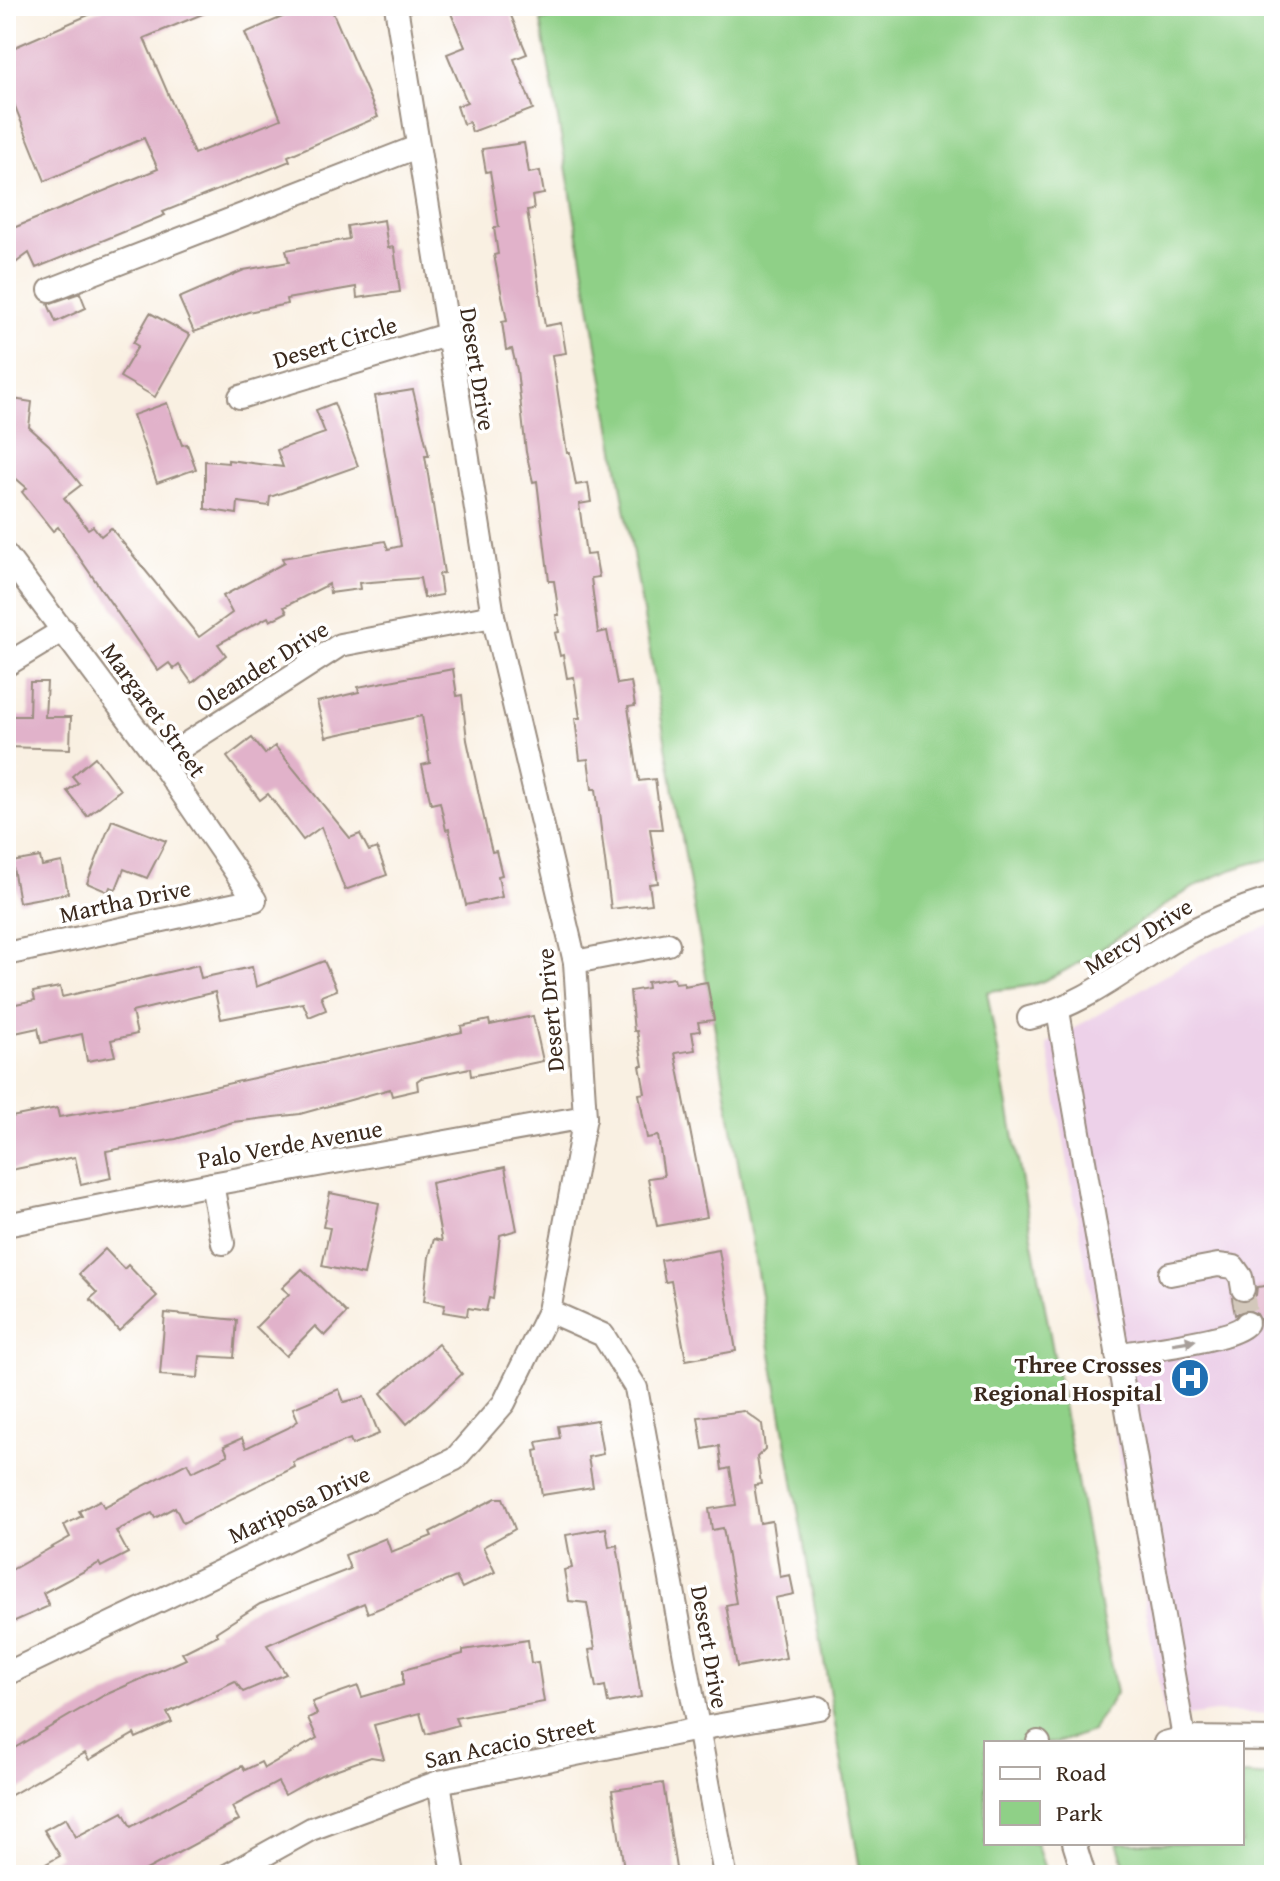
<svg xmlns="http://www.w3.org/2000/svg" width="1280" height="1881" viewBox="0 0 1280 1881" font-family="'Gentium Book Plus',serif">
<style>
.built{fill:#edd1e9}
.green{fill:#8fd087;stroke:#657d52;stroke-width:2}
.building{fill:#e1b2ca}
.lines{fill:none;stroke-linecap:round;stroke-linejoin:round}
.minor-tunnel{stroke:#d3c8bb;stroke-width:22;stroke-dasharray:22 11;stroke-linecap:butt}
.minor-casing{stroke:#9a8d80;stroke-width:26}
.minor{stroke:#fff;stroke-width:22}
.oneway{fill:#a79f9a}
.labels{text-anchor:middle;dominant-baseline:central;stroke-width:7;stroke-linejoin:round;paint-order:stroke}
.street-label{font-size:24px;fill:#3b2a1e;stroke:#fff}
.poi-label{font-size:24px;font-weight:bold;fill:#3b2a1e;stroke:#fff;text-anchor:end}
</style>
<rect width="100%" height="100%" fill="#fff"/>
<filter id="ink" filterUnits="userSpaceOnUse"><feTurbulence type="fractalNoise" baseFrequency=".0125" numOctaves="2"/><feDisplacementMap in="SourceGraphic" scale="16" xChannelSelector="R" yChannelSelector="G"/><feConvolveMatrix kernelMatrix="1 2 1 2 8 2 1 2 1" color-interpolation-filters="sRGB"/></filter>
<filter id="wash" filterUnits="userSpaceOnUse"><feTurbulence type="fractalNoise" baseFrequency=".006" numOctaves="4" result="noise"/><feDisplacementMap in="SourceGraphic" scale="32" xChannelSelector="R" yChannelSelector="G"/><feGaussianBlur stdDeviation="1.8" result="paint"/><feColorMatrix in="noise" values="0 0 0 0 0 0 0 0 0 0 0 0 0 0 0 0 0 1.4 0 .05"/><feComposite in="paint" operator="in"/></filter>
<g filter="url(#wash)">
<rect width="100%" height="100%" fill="#f9f0e2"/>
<!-- built -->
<path class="built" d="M1274,924V1714L1215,1712L1165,1719L1047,1044L1205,952Z"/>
<!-- green -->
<g class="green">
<path d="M593,6H1274V859C1182,872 1123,948 1041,982C1025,989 1004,988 987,992L1116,1693L1092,1731L1057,1743H986V1843H1036L1047,1875H861L541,21Z"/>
<path d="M1242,1775L1274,1777V1875H1128L1117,1843H1242Z"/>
</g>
<g id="blocks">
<!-- building -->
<g class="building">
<path d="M109,6H222L144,38L194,154L281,119L245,33L308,6H330L378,117L288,156L290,161L163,212L165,215L36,268L29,253L6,270V231L158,169L144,138L45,181L10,94L6,96V51Z"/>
<path d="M448,6H507L527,54L514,59L533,109L472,132L469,122L463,124L457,106L467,102L447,54L465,47Z"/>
<path d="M524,143L529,173L540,171L544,194L532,196L534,209L527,210L545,326L561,323L566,353L552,355L567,453H570L576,485L588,483L591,502L579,504L586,555L595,554L599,577L591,578L598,633L607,631L617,684L631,682L635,706L628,707L639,781L655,779L662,829H650L658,883L649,884L652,904L611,909L596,789H592L588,759L580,760L575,718H580L574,677L567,678L563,655L560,656L555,633L559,632L556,615H559L554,581H549L537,481L533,482L526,452L517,370L512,349L506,350L502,322L507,321L494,255L498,254L494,228L499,227L490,171L486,172L482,149Z"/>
<path d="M384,220L388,248L394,247L400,292L357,298L356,287L286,299L287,304L248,312L194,332L179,298L244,270L289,262L286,250L349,239L347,226Z"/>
<path d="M80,293L86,308L56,322L48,304Z"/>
<path d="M150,313L190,335L155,397L120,377L138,346L133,343Z"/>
<path d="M413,390L429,456H425L444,573L439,574L442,595L424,598L420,578L359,583L360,589L330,593L329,584L284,607L287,612L270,621L268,617L218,644L226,655L192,683L179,665L174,669L169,663L158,671L58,527L53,531L22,492L27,488L6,470V398L32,402L29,427L49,445L81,485L64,498L88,529L93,526L101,536L111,528L199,637L232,613L223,596L284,563L282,558L385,541L388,549L401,546L375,396Z"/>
<path d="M167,403L182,445L187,444L196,469L157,483L133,415Z"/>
<path d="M334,403L358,466L270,497L269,506L238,502L237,514L205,509V461L228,463V460L283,467L277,450L325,433L316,410Z"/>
<path d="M453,669L457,696L462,695L467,740L487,832L492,852L496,851L502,875L498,876L502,897L466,905L449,829L446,830L440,802L431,804L422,765L430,763L422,716L326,737L317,702L359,692L358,687Z"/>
<path d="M30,682H47L45,717H71L70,749L6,747V716H29Z"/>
<path d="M252,738L265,754L275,746L350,838L360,834L369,851L377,848L387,875L345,890L321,827L303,840L268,794L260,800L227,757Z"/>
<path d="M95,757L120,790L87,816L67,791L78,783L72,776Z"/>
<path d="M112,820L166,841L147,878L124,869L116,889L110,887L108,892L87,883Z"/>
<path d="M40,857L42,866L62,862L68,893L19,902L12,862Z"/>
<path d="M324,961L337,990L321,996L326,1010L309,1017L303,1003L221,1019L215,992L132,1012L137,1034L111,1040L115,1056L87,1061L82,1034L41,1043L38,1028L6,1035V1006L35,1000L33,992L60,987L62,997L198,965L201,978L252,967L256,987Z"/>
<path d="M674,978L675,983L684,982V986L707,982L714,1020L698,1022L700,1031L692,1032L695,1050L675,1053L707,1217L657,1226L648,1178L664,1176L658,1136L647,1138L639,1094L645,1093L640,1066H643L637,1031H634L630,991L648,988L647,982Z"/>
<path d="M533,1016L543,1061L471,1076L470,1068L421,1078L417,1081L418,1090L392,1096L390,1089L300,1114L233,1122L176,1139L106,1151L111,1178L81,1185L75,1157L6,1171V1118L57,1108L59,1117L141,1103L462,1032L461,1026L489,1020L490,1025Z"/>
<path d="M505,1167L517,1230L500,1235L493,1299L489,1298L486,1311L468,1308L467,1316L443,1312L445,1305L424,1301L429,1257L434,1239L442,1241L431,1183Z"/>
<path d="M330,1193L379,1203L364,1275L322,1266L330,1228L323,1227Z"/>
<path d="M105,1249L124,1269L128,1265L157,1296L119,1331L90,1299L97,1293L79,1274Z"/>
<path d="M719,1250L736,1351L686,1360L671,1281L665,1282L661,1260Z"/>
<path d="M302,1269L347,1313L325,1336L315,1326L286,1356L256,1327L289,1294L282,1288Z"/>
<path d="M1274,1285V1320L1261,1321L1257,1314L1246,1309L1235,1315L1232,1298L1246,1303L1256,1295L1257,1287Z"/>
<path d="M165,1313L237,1320L234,1358L200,1356L198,1378L160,1375Z"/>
<path d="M438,1344L462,1374L407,1424L381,1393Z"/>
<path d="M339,1389L344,1402L364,1397L379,1434L352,1445L350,1439L293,1462L295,1467L183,1523L175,1507L155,1518L152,1513L116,1531L128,1553L101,1567L99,1563L43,1593L49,1606L6,1625V1573L70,1537L64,1525L82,1516L79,1511L100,1500L104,1507L187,1463L192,1472L228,1455L224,1446L242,1438L246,1448L288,1428L298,1421L293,1408Z"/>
<path d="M744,1411L762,1424L765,1449L757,1457L761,1484L754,1485L760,1523L772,1521L780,1577L790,1575L794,1594L775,1598L786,1658L737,1667L726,1605L736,1603L723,1528L712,1530L709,1509L736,1505L730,1468L722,1470L719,1446L703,1449L698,1417Z"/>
<path d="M597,1420L603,1454L588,1457L593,1487L542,1495L535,1451L539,1450L537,1442L560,1438L558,1426Z"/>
<path d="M496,1498H503L515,1529L483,1547L495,1572L462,1588L456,1577L368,1613L364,1603L267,1645L286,1674L243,1692L235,1681L167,1713L172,1722L136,1738L134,1734L89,1760L85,1753L6,1798V1753L103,1696L186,1659L182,1653L218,1635L216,1632L260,1604L350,1569L345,1555L386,1538L391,1552L432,1536L430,1532Z"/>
<path d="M606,1528L609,1547L617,1545L641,1697L608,1703L605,1686L596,1688L589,1650L595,1649L587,1603L569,1601L564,1570L572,1568L566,1535Z"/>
<path d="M528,1640L531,1663L538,1662L544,1702L455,1718L458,1725L426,1734L420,1713L374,1725L384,1759L371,1757L321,1775L285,1795L278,1782L232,1807L239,1820L137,1875H26L60,1856L44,1830L66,1818L76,1837L123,1812L131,1827L242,1766L245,1770L261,1762L264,1768L317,1738L308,1718L317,1714L312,1702L358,1686L362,1697L403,1685V1670L463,1654V1650Z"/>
<path d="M663,1783L677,1875H625L612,1790Z"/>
</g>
</g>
</g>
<g filter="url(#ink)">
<use href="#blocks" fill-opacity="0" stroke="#9a8d80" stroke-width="2"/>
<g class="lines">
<!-- minor-tunnel -->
<path class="minor-tunnel" d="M1243,1289L1247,1323"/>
<defs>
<g id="minor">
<path d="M396,6L493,616L575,962L585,1117L549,1311L603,1335L636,1388L725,1875"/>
<path d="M50,290L417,147"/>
<path d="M240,397L446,335"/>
<path d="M6,555L160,761L255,900L6,954"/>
<path d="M6,665L64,630"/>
<path d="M160,761L340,645L493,616"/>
<path d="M575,962L668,944"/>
<path d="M1058,1011L1184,1738"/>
<path d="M1029,1018C1084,1005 1123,971 1171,942C1204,923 1237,909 1274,898"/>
<path d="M212,1184L223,1243"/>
<path d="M6,1225L212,1184L585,1117"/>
<path d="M1170,1274L1218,1265L1234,1267L1241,1277L1243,1289"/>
<path d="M1117,1355C1142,1350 1236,1340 1247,1323"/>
<path d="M6,1674L455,1459L504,1403L549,1311"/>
<path d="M1038,1742L1039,1743"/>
<path d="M1165,1743L1184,1738L1274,1739"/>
<path d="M439,1782L454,1875"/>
<path d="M1074,1843L1084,1875"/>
<path d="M228,1875L311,1829L439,1782L698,1729L819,1708"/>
</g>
</defs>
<!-- minor casing -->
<use href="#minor" class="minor-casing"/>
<!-- minor -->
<use href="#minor" class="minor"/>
</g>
<!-- one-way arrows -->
<defs><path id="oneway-solid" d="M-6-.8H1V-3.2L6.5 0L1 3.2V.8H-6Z" transform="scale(2)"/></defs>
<use class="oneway" href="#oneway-solid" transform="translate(1184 1342) rotate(-9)"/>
</g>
<!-- icons -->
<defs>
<symbol id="hospital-disc" viewBox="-11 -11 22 22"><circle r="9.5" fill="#1f6fb2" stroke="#fff"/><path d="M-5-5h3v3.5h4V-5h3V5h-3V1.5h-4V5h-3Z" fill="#fff"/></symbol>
</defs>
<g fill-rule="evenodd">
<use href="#hospital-disc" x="1168" y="1356" width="44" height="44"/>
</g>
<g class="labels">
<!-- street labels -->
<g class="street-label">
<text transform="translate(335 342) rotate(-17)">Desert Circle</text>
<text transform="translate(478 369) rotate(81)">Desert Drive</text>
<text transform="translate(262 666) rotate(-32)">Oleander Drive</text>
<text transform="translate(154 710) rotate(54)">Margaret Street</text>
<text transform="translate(125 901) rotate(-12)">Martha Drive</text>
<text transform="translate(1138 936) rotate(-32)">Mercy Drive</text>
<text transform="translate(550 1010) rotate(-95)">Desert Drive</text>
<text transform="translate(290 1144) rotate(-10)">Palo Verde Avenue</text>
<text transform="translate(299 1504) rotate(-25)">Mariposa Drive</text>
<text transform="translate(710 1647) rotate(80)">Desert Drive</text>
<text transform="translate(510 1742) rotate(-12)">San Acacio Street</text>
</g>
<!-- poi labels -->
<g class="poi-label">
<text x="1162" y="1364">Three Crosses<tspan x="1162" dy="28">Regional Hospital</tspan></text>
</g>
</g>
<!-- margin -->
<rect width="1280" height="1881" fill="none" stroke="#fff" stroke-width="32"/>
<!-- legend -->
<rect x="984" y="1741" width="260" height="104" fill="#ffffff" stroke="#b1aaa5" stroke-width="2"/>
<rect x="1000" y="1767" width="40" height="12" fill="#ffffff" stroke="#b1aaa5" stroke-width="2"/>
<text x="1056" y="1781" font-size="24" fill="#3b2a1e">Road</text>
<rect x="1000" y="1801" width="40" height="24" fill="#8fd087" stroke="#b1aaa5" stroke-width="2"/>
<text x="1056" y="1821" font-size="24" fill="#3b2a1e">Park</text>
</svg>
